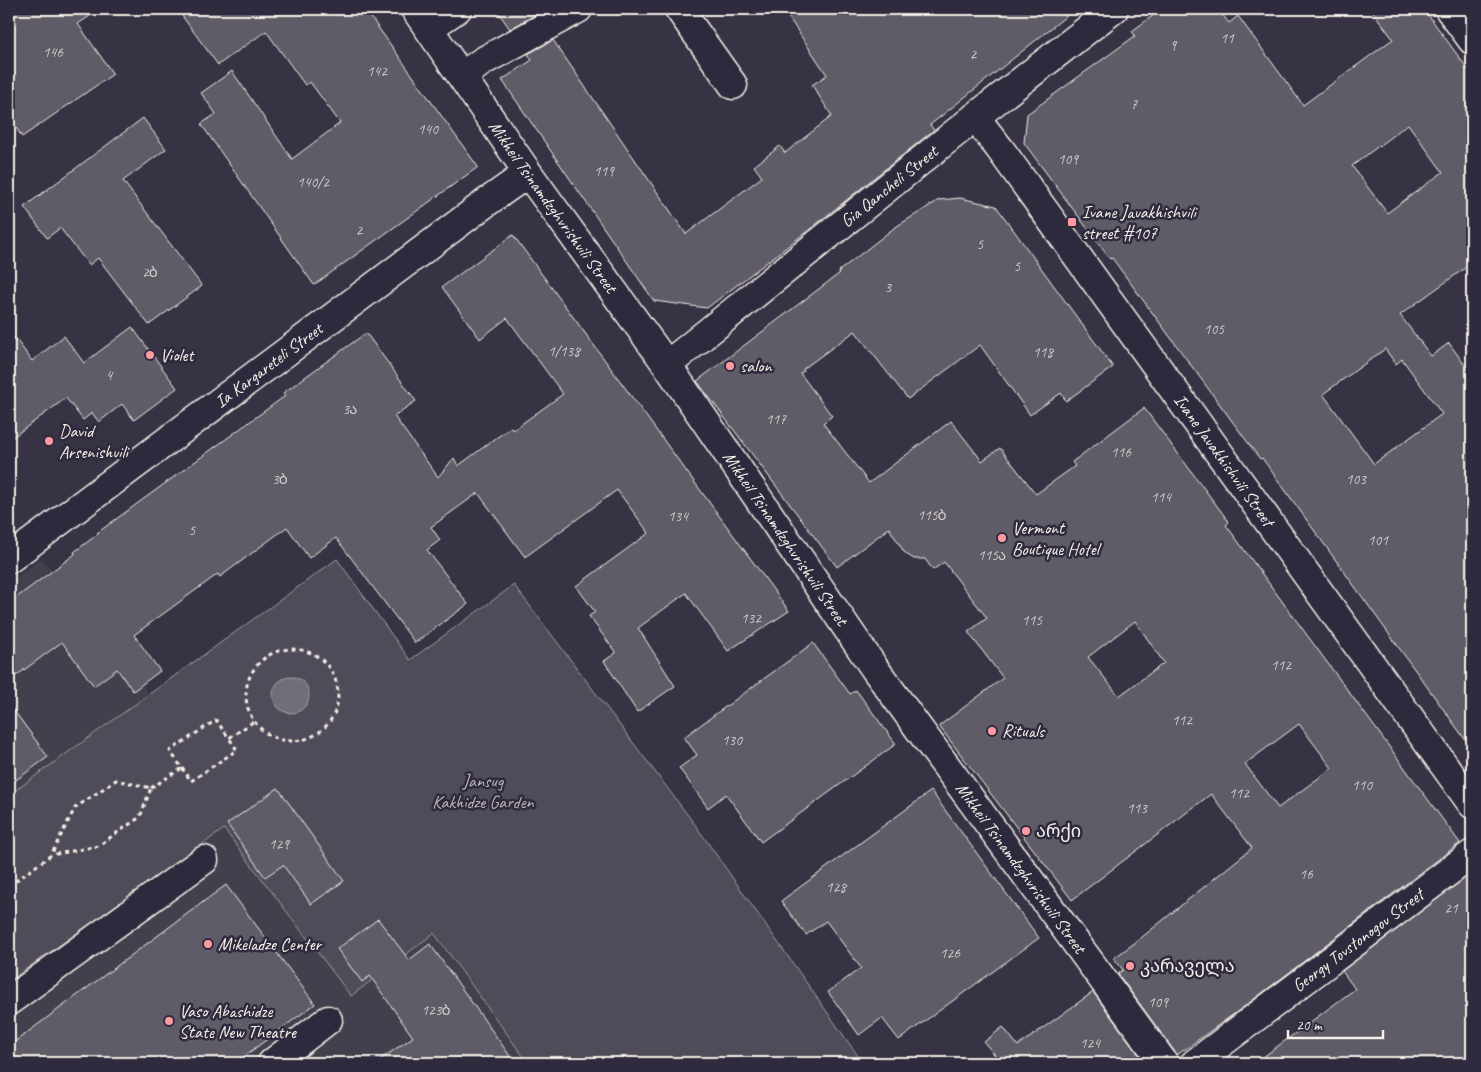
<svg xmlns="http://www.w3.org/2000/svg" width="1481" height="1072" viewBox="0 0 1481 1072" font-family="Caveat,'Noto Sans Georgian',sans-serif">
<rect width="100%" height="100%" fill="#373244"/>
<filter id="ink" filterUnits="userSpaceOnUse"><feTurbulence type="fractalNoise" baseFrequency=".02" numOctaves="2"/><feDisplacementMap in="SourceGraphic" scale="10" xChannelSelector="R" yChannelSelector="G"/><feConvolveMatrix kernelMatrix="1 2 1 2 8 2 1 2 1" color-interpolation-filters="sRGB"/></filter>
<g filter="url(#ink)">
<g fill="#433f4e">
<path d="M42 558 149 694 9 795V583Z"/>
<path d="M224 829 351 995 434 933 528 1063H9V981Z"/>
</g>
<path fill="#504b59" stroke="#a29ea0" d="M337 559 410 660 514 585 696 826 863 1063H528L434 933 351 996 224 829 9 981V795Z"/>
<circle fill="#726e77" stroke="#a6a2a4" cx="291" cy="695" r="18"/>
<g fill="#5f5c67" stroke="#f4f1e8" fill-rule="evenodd">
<path d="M9 9H100L78 24 113 74 22 137 9 117Z"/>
<path d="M177 9H365L478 167 314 285 201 124 216 114 201 93 232 71 292 159 340 123 310 82 305 85 266 31 218 65Z"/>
<path d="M496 9H531L535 15 510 29Z"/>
<path d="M783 9H1075L930 125 934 130 814 226 707 308 654 301 502 80 532 60 528 54 553 40 686 234 762 177 754 166 780 146 785 153 832 116 812 85 827 75Z"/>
<path d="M1162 9H1218L1229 23 1238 16 1303 105 1393 39 1371 9H1424L1472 75V263L1400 315 1431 356 1449 343 1472 375V749L1262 458 1260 459 1112 258 1110 259 1024 143 1027 114 1135 36 1132 31ZM1408 124 1443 172 1387 213 1352 166ZM1385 349 1396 364 1402 359 1442 414 1374 464 1323 394Z"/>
<path d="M143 118 166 149 123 181 202 286 149 325 98 258 89 265 60 228 47 238 24 207Z"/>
<path d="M960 198 996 206 1113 367 1066 401 1061 393 1030 415 980 345 908 399 855 331 803 369 804 371 800 373 832 416 823 423 869 483 951 421 982 461 1000 448 1036 494 1075 466 1072 462 1144 408 1229 522 1226 525 1460 843 1245 1006 1177 1055 1118 974 1123 970 1114 958 1136 942 1252 848 1211 794 1072 900 939 726 1003 678 968 632 987 618 944 562 933 570 925 559H914L909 556 904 552 889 528 837 567 697 381 840 273 839 271 894 228 939 200ZM1135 621 1164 663 1119 696 1088 657ZM1299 724 1332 768 1278 808 1245 764Z"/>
<path d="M513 235 789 611 728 651 686 593 638 628 675 686 637 712 604 661 616 653 589 616 595 612 576 586 649 533 617 490 525 557 478 493 431 527 440 540 427 550 468 604 415 643 336 538 309 558 287 527 220 577 218 574 134 635 160 671 133 691 117 669 94 686 62 642 9 681V603L75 554 74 552 98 534 97 533 285 396 283 393 366 333 416 401 394 416 438 477 454 458 458 466 511 427 513 430 563 394 507 318 480 339 442 287Z"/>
<path d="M132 327 177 388 134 420 122 404 99 422 92 413 83 420 66 398 9 440V330L32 361 64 336 84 363Z"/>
<path d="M813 643 850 694 856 690 896 744 761 842 726 794 708 808 679 768 697 755 684 737Z"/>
<path d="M9 704 48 757 9 785Z"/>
<path d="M278 788 344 881 311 904 283 865 265 877 227 824Z"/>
<path d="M931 791 1039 938 899 1040 882 1018 859 1035 828 992 861 968 826 921 806 935 781 901Z"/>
<path d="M1472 873V1063H1255L1355 989 1342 971Z"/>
<path d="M226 885 315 1004 235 1063H9V1046Z"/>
<path d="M378 919 409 960 430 944 515 1063H375L413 1037 370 976 362 982 337 949Z"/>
<path d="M1093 992 1145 1063H994L999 1060 984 1042 1003 1027 1018 1046Z"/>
</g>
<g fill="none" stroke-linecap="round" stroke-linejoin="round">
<defs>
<g id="minor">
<path id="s1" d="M415 9 528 173 667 365 875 669 1164 1063"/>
<path d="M679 9 733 85"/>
<path d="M1449 9 1472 40"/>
<path d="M429 28 457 9"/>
<path d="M462 76 483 61 578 9"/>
<path id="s2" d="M975 117 1000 149 1472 804"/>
<path id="s3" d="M667 365 975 117 1114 9"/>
<path id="s4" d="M9 559 487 202 528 173"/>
<path d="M9 1001 204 860"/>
<path d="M272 1063 328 1020"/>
<path id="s5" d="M1195 1063 1472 854"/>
</g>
</defs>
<use href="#minor" stroke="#f4f1e8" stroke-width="31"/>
<g stroke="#f4f1e8" stroke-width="3" stroke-dasharray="4 4" stroke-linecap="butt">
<circle cx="292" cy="695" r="46"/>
<path d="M182 768 191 781 237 750 229 738"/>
<path d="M151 788 182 768 170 751 216 720 229 738 253 722"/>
<path d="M9 886 51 855 75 808 116 780 151 788 140 817 98 846 51 855"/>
</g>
<use href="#minor" stroke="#2f2a3d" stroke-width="28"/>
</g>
</g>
<g fill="#ff9aa2" stroke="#2f2a3d" stroke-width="2">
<rect x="1067" y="217" width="10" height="10" rx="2.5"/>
<circle cx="150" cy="355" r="5"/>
<circle cx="730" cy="366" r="5"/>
<circle cx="49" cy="441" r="5"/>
<circle cx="1002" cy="538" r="5"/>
<circle cx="992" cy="731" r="5"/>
<circle cx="1026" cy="831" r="5"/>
<circle cx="208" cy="944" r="5"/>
<circle cx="1130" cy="966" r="5"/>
<circle cx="169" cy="1021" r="5"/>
</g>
<g text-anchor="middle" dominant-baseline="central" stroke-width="5" stroke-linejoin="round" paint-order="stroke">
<g font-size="15" fill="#cfccc8">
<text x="1227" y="38">11</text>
<text x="1173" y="45">9</text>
<text x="53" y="52">146</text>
<text x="973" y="54">2</text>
<text x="377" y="71">142</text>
<text x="1134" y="104">7</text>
<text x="428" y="129">140</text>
<text x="1068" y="159">109</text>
<text x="604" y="171">119</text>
<text x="313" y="182">140/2</text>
<text x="359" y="230">2</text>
<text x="980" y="244">5</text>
<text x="1017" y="266">5</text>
<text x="150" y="272">2ბ</text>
<text x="888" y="287">3</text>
<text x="1214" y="329">105</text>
<text x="564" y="351">1/138</text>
<text x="1043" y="352">118</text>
<text x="109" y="375">4</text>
<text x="350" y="409">3ა</text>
<text x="776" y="419">117</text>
<text x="1121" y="452">116</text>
<text x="280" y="479">3ბ</text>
<text x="1356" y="479">103</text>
<text x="1161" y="497">114</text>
<text x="932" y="515">115ბ</text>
<text x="678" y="516">134</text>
<text x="192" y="530">5</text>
<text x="1378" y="540">101</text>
<text x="992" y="555">115ა</text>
<text x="751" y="618">132</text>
<text x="1032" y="620">115</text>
<text x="1281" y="665">112</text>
<text x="1182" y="720">112</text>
<text x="732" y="740">130</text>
<text x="1362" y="785">110</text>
<text x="1239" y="793">112</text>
<text x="1137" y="808">113</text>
<text x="279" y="844">129</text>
<text x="1306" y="874">16</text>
<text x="836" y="887">128</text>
<text x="1451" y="908">21</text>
<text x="950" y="953">126</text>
<text x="1158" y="1002">109</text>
<text x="436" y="1010">123ბ</text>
<text x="1090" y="1043">124</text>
</g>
<g font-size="18" fill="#f4f1e8" stroke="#2f2a3d">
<text stroke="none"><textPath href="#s3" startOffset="285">Gia Qancheli Street</textPath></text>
<text stroke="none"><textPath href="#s1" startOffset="241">Mikheil Tsinamdzghvrishvili Street</textPath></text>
<text stroke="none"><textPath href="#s4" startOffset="324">Ia Kargareteli Street</textPath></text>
<text stroke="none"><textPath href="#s2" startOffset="424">Ivane Javakhishvili Street</textPath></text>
<text stroke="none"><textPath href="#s1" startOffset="646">Mikheil Tsinamdzghvrishvili Street</textPath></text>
<text stroke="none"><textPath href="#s1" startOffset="1051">Mikheil Tsinamdzghvrishvili Street</textPath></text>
<text stroke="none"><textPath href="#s5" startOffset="204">Georgy Tovstonogov Street</textPath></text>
</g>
<g font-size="18" fill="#f4f1e8" stroke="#2f2a3d" text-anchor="start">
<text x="1082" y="212">Ivane Javakhishvili<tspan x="1082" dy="21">street #107</tspan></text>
<text x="160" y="355">Violet</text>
<text x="740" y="366">salon</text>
<text x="59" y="431">David<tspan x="59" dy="21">Arsenishvili</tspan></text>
<text x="1012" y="528">Vermont<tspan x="1012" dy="21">Boutique Hotel</tspan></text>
<text x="1002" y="731">Rituals</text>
<text x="1036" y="831">არქი</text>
<text x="218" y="944">Mikeladze Center</text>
<text x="1140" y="966">კარაველა</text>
<text x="179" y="1011">Vaso Abashidze<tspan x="179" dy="21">State New Theatre</tspan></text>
</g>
<g font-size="18" fill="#bbb7b6" stroke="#2f2a3d">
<text x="483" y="781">Jansug<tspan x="483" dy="21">Kakhidze Garden</tspan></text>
</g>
</g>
<rect width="1481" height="1072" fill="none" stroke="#2f2a3d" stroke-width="30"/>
<rect x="15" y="15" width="1451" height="1042" fill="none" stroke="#f4f1e8" stroke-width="2" filter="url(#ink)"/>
<path d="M1288 1030v8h95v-8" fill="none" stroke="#f4f1e8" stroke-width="2.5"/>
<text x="1296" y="1030" font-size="15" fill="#f4f1e8" stroke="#2f2a3d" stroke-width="4" paint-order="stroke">20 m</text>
</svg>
